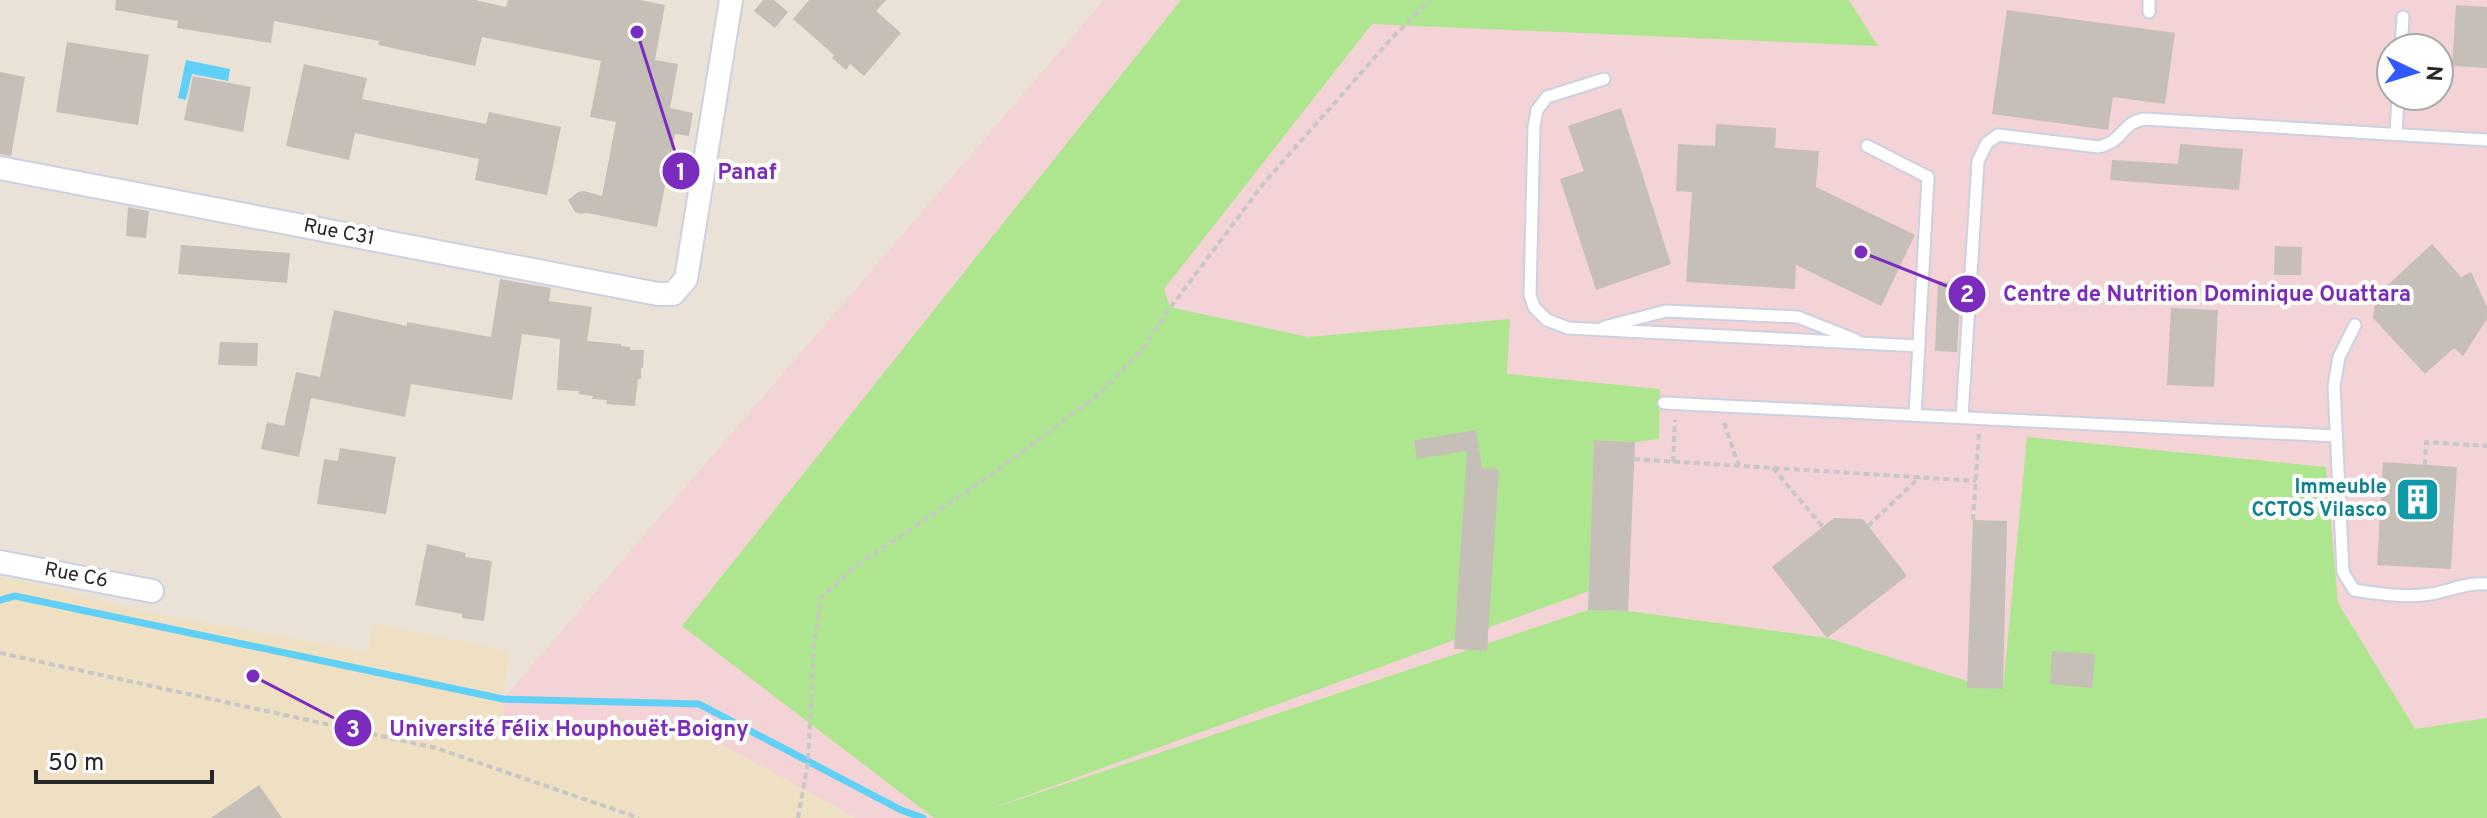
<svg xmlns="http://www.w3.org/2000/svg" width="2487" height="818" viewBox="0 0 2487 818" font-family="Overpass,sans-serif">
<rect width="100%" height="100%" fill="#ebe2d7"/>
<path fill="#efe0c4" d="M0 578 14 579 152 613 368 652 373 623 509 651 503 699 506 725 695 730 856 818H0Z"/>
<path fill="#f3d3d5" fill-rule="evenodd" d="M1104 0H2487V818H856L695 730 505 725 503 699ZM2391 48H2439V96H2391Z"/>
<path fill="#aee68f" d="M1181 0H1849L1878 46 1372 24 1164 289 1170 307 1308 337 1510 319 1507 374 1660 389 1659 439 1635 442 1594 440 1589 591 987 810 1588 610 1628 611 1827 638 1990 688 2003 689 2027 437 2326 467 2338 603 2415 729 2487 718V818H934L682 626Z"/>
<path fill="#61d0f6" d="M186 60 230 69 228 81 192 74 186 100 178 98Z"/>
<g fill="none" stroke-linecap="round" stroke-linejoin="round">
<path stroke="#61d0f6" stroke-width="7" d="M0 600 15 596 503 699 699 704 901 810 923 818"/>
</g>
<g fill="#c6bfb7">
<path d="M116 0H475L506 7 508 0H640L665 5 655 60 678 64 670 108 693 113 689 136 675 134 657 227 587 213 580 214 575 212 568 200 578 192 584 191 602 196 616 122 590 117 601 61 482 37 475 66 378 45 379 41 274 21 271 43 177 28 178 21 115 10Z"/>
<path d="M763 0H774L788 12 775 28 754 11Z"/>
<path d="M809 0H886L876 11 901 33 864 76 850 64 846 70 832 58 834 55 793 19Z"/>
<path d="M2456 5 2487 7V68L2452 66Z"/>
<path d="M2007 10 2175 33 2165 104 2113 97 2108 130 1992 114Z"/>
<path d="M67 42 149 55 138 125 56 112Z"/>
<path d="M304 64 367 78 362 99 486 124 489 112 561 127 547 195 475 180 479 159 355 133 349 160 286 146Z"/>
<path d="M0 72 25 77 11 156 0 154Z"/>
<path d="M193 76 251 87 243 132 184 120Z"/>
<path d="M1621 108 1671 264 1596 290 1560 179 1584 171 1568 126Z"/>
<path d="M1716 124 1776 128 1775 148 1819 151 1816 187 1915 235 1881 306 1796 265 1795 289 1686 282 1692 192 1676 191 1678 144 1715 146Z"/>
<path d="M2180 144 2243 149 2239 190 2110 180 2112 160 2178 164Z"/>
<path d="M128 207 149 211 146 238 126 236Z"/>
<path d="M2432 244 2461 277 2471 272 2487 307V319L2463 356 2454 348 2425 374 2373 318 2376 296Z"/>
<path d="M181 245 290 253 287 283 178 274Z"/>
<path d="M2275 246 2302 247 2301 275H2274Z"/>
<path d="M500 279 551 288 549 301 592 307 587 341 621 344V346L630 347V350H644L643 368H641V379H638L635 406 606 404 607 400 592 399 593 396 578 394 579 391 557 390 560 339 522 334 512 400 411 384 405 417 311 398 299 457 261 449 267 422 284 426 296 372 320 377 334 310 407 326V322L491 337Z"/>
<path d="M1938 281 1961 283 1957 352 1935 351Z"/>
<path d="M2171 308 2218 310 2214 387 2167 385Z"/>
<path d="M220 342 258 343 257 366 218 365Z"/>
<path d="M1476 430 1482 468 1499 469 1487 651 1454 649 1467 451 1417 459 1414 440Z"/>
<path d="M1594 440 1635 442 1628 611 1588 610Z"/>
<path d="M340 448 396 457 386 514 317 504 324 459 338 461Z"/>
<path d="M2383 462 2457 467 2451 569 2377 565Z"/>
<path d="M1834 518 1863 519 1907 576 1827 638 1772 567Z"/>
<path d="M1973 520 2007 521 2003 689 1967 688Z"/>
<path d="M427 544 466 553 465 557 492 561 484 621 462 618V614L415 605Z"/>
<path d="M2052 651 2095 654 2092 688 2050 684Z"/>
<path d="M259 785 282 818H211Z"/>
</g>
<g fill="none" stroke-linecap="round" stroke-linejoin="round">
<defs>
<g id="lane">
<path d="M2149 12V0"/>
<path d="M2401 48 2403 17"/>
<path d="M1604 79 1547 97 1537 110 1534 127 1530 295 1534 307 1547 320 1568 328 1919 346"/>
<path d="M2396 133 2398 96"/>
<path d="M1867 146 1928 177 1915 415"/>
<path d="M2355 325 2339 357 2334 386 2343 572 2354 590C2379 594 2405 598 2431 594 2449 591 2468 582 2487 584"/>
<path d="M1604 327 1666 311 1798 317 1856 340"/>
<path d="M1664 403 2336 436"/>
<path d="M1962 417 1978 161 1987 143 1998 135 2099 147C2124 141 2121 123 2144 119L2487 140"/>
</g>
<g id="street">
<path d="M0 168 658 294H673L686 279 731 0"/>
<path d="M0 562 152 591"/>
</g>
</defs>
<use href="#lane" stroke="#ccd1e2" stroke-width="15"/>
<use href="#street" stroke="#ccd1e2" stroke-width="26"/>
<g stroke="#c7c7c7" stroke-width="4" stroke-dasharray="6 4" stroke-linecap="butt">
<path d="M1724 423 1739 466"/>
<path d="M1634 459 1976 481"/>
<path d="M1673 462 1675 420"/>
<path d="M2425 465 2426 442 2487 446"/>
<path d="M1773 468 1823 527"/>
<path d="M1973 520 1979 433"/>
<path d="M1868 526 1920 477"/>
<path d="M0 653 436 748 639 818"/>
<path d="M798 818 808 762 814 644 821 598 853 568 994 473 1098 395 1143 349 1170 308 1263 184 1391 39 1430 0"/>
</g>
<use href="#lane" stroke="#fff" stroke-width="11"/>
<use href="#street" stroke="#fff" stroke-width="22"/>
</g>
<defs>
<symbol id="building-square" viewBox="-11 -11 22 22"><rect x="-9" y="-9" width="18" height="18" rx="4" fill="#0f9aa8" stroke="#fff"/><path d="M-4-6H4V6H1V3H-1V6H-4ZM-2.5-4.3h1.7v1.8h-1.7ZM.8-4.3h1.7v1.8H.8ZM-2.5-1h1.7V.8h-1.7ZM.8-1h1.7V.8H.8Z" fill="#fff"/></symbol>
</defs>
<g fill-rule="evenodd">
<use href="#building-square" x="2392" y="474" width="51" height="51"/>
</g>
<g text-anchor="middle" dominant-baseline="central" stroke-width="8" stroke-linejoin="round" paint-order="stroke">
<g font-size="20" fill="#272727" stroke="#fff">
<text transform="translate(339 233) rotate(11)">Rue C31</text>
<text transform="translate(76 576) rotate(11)">Rue C6</text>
</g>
<g font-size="20" font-weight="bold" fill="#0d838f" stroke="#fff" text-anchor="end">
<text x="2387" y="488">Immeuble<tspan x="2387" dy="23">CCTOS Vilasco</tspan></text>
</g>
</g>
<path fill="none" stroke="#7b2cbf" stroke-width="3" d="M637 32L681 171M1861 252L1967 294M253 676L353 728"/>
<g fill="#7b2cbf" stroke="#fff" stroke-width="3">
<circle cx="637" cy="32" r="8"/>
<circle cx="1861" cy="252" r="8"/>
<circle cx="253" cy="676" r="8"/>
<circle cx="681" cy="171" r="20"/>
<circle cx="1967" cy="294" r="20"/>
<circle cx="353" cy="728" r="20"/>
</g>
<g font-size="24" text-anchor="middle" font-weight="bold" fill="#fff">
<text x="681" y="180">1</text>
<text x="1967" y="302">2</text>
<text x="353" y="737">3</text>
</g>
<g font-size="22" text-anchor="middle" font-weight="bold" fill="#7b2cbf" stroke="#fff" stroke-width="8" stroke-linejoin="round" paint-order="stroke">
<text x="747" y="179">Panaf</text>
<text x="2207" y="301">Centre de Nutrition Dominique Ouattara</text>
<text x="569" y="736">Université Félix Houphouët-Boigny</text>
</g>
<g transform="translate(2415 72) rotate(94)"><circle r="38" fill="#ffffff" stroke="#a9a9a9" stroke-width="2"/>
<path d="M0-6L14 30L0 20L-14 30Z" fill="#3059ff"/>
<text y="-12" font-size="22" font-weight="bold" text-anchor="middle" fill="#272727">N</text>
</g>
<path d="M36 770v12h176v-12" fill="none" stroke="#272727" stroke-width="4"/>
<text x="48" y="770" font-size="24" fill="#272727" stroke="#ffffff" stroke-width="6" paint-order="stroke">50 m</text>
</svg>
